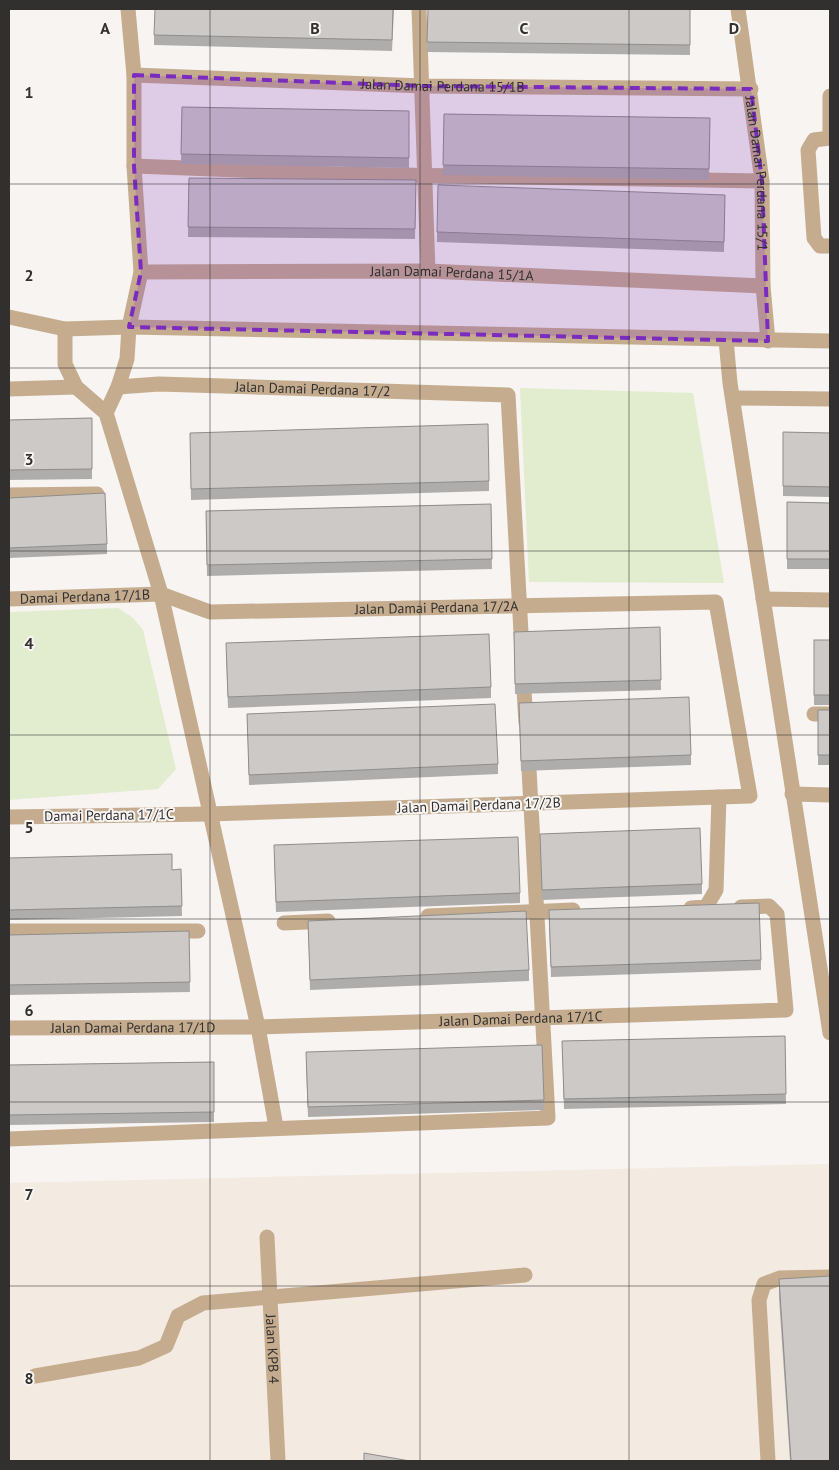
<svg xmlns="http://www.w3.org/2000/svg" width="839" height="1470" viewBox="0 0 839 1470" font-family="'PT Sans',sans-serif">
<rect width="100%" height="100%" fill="#f7f4f2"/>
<path fill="#f3eae1" d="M830 1164V1461H9V1183Z"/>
<g fill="#e2ecce">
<path d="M520 388 693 393 724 583 529 582Z"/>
<path d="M118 608 133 618 143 630 176 769 158 789 9 800V612Z"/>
</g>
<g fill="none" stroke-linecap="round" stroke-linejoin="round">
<g stroke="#c5ac8f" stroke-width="15">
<path d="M419 9 428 271"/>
<path id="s1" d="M738 9 762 181 763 286 768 341"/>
<path id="s2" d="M134 75 423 86 751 89"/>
<path d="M830 138 814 140 808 150 814 238 820 246H830"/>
<path d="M830 138V96"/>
<path d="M134 166 336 174 762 181"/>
<path id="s3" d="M141 272 428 271 763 286"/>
<path d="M9 317 65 329 129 327 830 341"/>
<path d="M65 329V364L76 387 106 413 161 594 258 1027 276 1127"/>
<path d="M726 340 730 383 830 1033"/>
<path id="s4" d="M118 387 159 384 508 395 522 651"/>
<path d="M9 389 76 387"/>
<path d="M733 398 830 399"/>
<path d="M106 413 118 387 127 359 129 327 141 272 134 166V75L128 9"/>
<path d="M9 495 97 494"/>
<path id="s5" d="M9 599 161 594 210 612 716 602 750 796 209 814 9 817"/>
<path d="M763 599 830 600"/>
<path d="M523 674 526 723"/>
<path d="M814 714H830"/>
<path d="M792 794 830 795"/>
<path d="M691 908 706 907 716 890 719 797"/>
<path d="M428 916 573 910"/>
<path d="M284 923 328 921"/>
<path d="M9 931H198"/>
<path id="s6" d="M9 1028 258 1027 786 1010 777 914 769 906 741 907"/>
<path d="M9 1139 548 1118 528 751"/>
<path id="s7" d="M267 1237 278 1461"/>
<path d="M35 1376 139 1358 166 1346 178 1316 203 1303 525 1275"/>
<path d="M768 1461 759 1300 764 1284 780 1278 830 1277"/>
</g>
</g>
<g fill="#afadab">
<path d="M394 9 392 51 154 45V35Z"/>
<path d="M428 9H690V55L427 52Z"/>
<path d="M182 107 409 111V168L181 164Z"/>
<path d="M444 114 710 118 709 180 443 175Z"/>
<path d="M189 178 416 180 415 239 188 237Z"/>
<path d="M725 195 724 252 437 242V232Z"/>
<path d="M92 418V479L9 480V420Z"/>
<path d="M783 432 830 433V497L783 496Z"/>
<path d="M190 433 489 481V491L191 500Z"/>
<path d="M9 498 107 544V554L9 558Z"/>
<path d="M787 502 830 503V569H787Z"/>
<path d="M491 504 492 569 207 576 206 511Z"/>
<path d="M660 627 661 690 515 694 514 632Z"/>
<rect x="814" y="640" width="16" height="65"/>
<path d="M226 653 491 687V698L228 708Z"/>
<rect x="818" y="710" width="12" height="55"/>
<path d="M519 713 691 755V765L521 771Z"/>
<path d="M247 714 498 764V774L249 785Z"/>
<path d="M540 844 702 884V894L542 900Z"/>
<path d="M274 855 520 893V903L276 912Z"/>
<path d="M9 858 172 870 181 869 182 916 9 920Z"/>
<path d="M549 920 761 960V970L551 977Z"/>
<path d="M308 921 529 970V981L310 990Z"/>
<path d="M189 931 190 992 9 995V935Z"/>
<path d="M785 1036 786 1104 564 1109 562 1041Z"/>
<path d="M214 1062V1122L9 1125V1065Z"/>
<path d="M306 1063 544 1100V1110L308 1117Z"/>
<path d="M779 1279 830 1461H790L779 1298Z"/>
</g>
<g fill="#ccc9c7" stroke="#8f8d8b">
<path d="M155 9H393L392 40 154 35Z"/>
<path d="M428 9H690V45L427 42Z"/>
<path d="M182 107 409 111V158L181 154Z"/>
<path d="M444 114 710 118 709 169 443 165Z"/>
<path d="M189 178 416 180 415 229 188 227Z"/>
<path d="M438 185 725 195 724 242 437 232Z"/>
<path d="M92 418V469L9 470V420Z"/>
<path d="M488 424 489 481 191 489 190 433Z"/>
<path d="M783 432 830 433V487L783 486Z"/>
<path d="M105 493 107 544 9 548V498Z"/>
<path d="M787 502 830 503V559H787Z"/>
<path d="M491 504 492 559 207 565 206 511Z"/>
<path d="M660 627 661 680 515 684 514 632Z"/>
<path d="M489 634 491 687 228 697 226 643Z"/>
<rect x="814" y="640" width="16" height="55"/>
<path d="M689 697 691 755 521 761 519 703Z"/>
<path d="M495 704 498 764 249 775 247 714Z"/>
<rect x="818" y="710" width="12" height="45"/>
<path d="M700 828 702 884 542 890 540 834Z"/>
<path d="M518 837 520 893 276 902 274 845Z"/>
<path d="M172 854V870L181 869 182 906 9 910V858Z"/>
<path d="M759 903 761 960 551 967 549 910Z"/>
<path d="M526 911 529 970 310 980 308 921Z"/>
<path d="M189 931 190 982 9 985V935Z"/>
<path d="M785 1036 786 1094 564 1099 562 1041Z"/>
<path d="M542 1045 544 1100 308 1107 306 1052Z"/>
<path d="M214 1062V1112L9 1115V1065Z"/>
<path d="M830 1276V1461H791L779 1279Z"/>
<path d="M364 1453 410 1461H364Z"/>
</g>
<path fill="#7b2cbf" fill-opacity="0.2" stroke="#7b2cbf" stroke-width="4" stroke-dasharray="10 6" stroke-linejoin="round" d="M134 75 423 86 751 89 762 181 768 341 129 327 141 272 134 166Z"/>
<path fill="none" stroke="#31302f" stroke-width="1" stroke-opacity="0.55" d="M210 9V1461M420 9V1461M629 9V1461M9 184H830M9 368H830M9 551H830M9 735H830M9 919H830M9 1102H830M9 1286H830"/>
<g text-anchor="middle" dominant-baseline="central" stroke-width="4" stroke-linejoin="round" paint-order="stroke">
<g font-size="14" fill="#31302f" stroke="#f7f4f2">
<text stroke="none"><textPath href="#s2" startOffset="309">Jalan Damai Perdana 15/1B</textPath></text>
<text stroke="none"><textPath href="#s1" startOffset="166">Jalan Damai Perdana 15/1</textPath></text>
<text stroke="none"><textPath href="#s3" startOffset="311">Jalan Damai Perdana 15/1A</textPath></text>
<text stroke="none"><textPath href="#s4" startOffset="195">Jalan Damai Perdana 17/2</textPath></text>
<text stroke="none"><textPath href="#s5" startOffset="76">Damai Perdana 17/1B</textPath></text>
<text stroke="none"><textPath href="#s5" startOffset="431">Jalan Damai Perdana 17/2A</textPath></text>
<text transform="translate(479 805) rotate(-2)">Jalan Damai Perdana 17/2B</text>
<text transform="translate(109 815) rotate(-1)">Damai Perdana 17/1C</text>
<text stroke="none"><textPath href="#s6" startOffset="512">Jalan Damai Perdana 17/1C</textPath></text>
<text stroke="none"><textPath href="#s6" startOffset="124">Jalan Damai Perdana 17/1D</textPath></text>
<text stroke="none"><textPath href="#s7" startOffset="112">Jalan KPB 4</textPath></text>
</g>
</g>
<g font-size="16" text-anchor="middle" font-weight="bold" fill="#31302f" stroke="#f7f4f2" stroke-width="4" stroke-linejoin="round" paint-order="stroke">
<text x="105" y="34">A</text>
<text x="315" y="34">B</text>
<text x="524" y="34">C</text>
<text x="734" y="34">D</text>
<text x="29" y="98">1</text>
<text x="29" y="281">2</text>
<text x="29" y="465">3</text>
<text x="29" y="649">4</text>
<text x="29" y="833">5</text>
<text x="29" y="1016">6</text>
<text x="29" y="1200">7</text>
<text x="29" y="1384">8</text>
</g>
<rect width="839" height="1470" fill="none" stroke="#31302f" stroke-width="20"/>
</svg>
